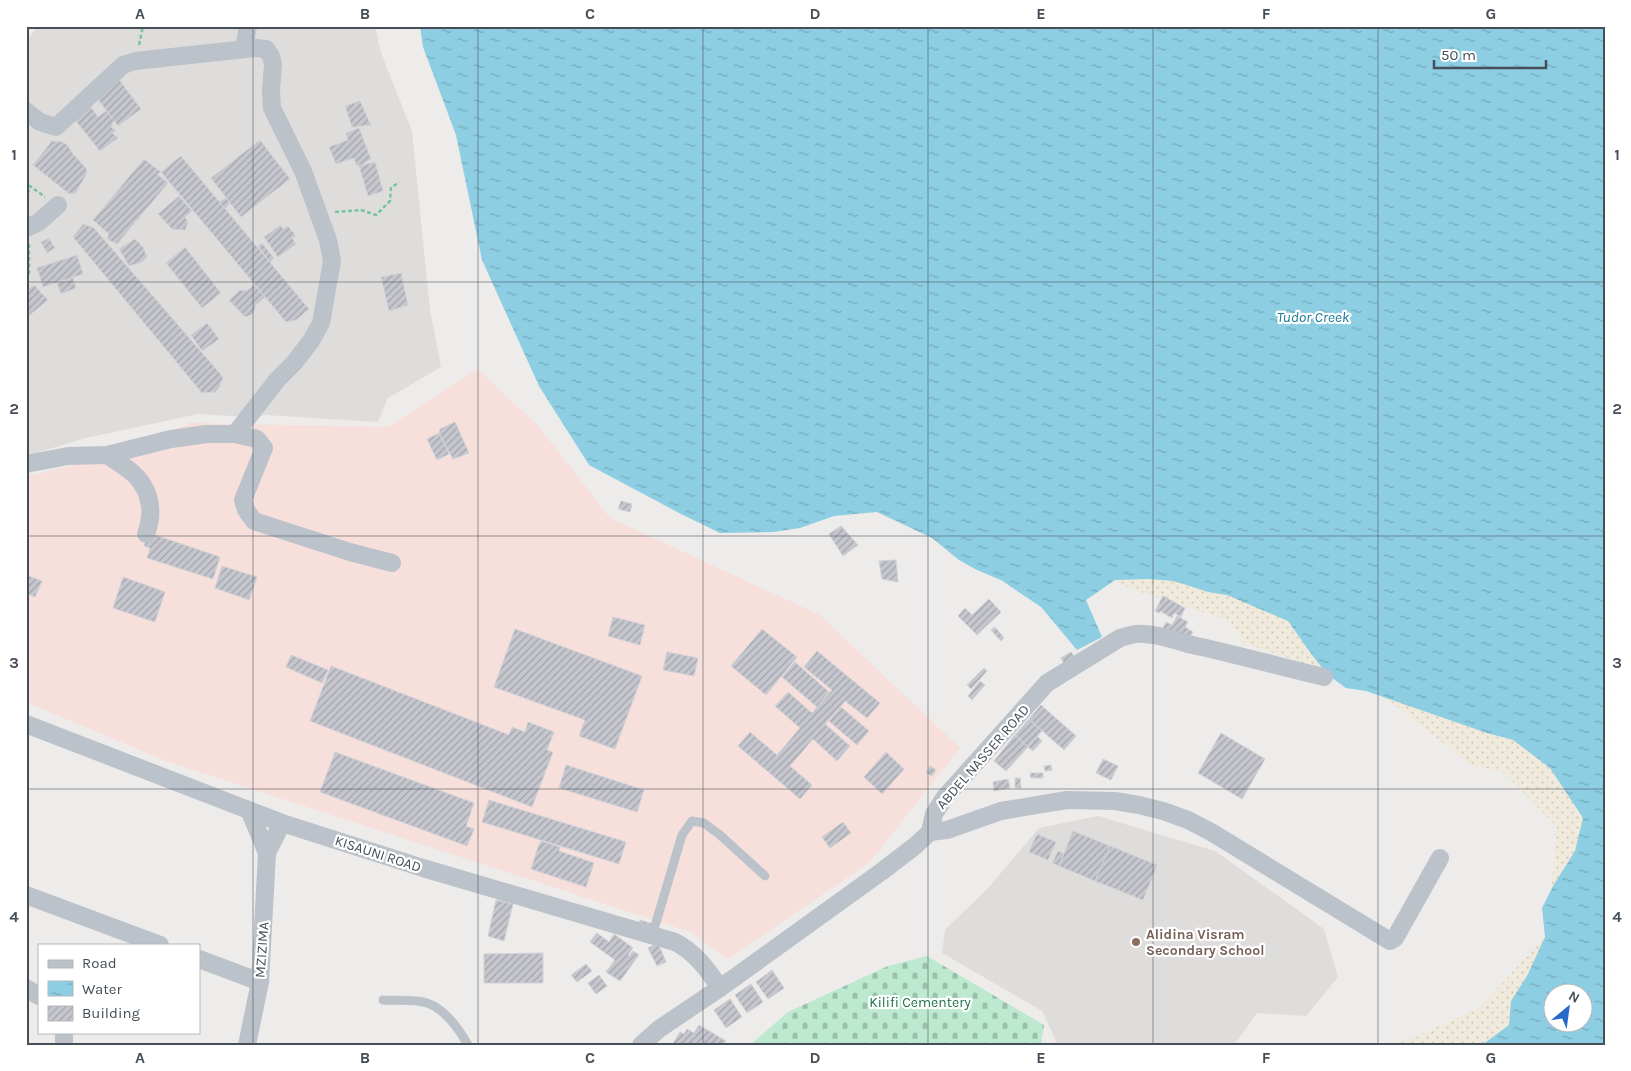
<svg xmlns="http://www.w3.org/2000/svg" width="1631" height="1071" viewBox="0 0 1631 1071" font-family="Karla,sans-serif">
<defs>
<pattern id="sand-dots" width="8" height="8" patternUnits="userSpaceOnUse" patternTransform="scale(1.25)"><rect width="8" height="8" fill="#efeadc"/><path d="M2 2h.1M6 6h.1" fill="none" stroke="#cecabf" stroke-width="1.8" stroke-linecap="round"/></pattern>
<pattern id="cemetery-stones" width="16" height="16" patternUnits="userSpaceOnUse" patternTransform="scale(1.25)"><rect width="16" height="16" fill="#bce9cf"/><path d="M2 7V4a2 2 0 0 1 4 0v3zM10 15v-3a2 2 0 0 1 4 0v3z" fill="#9bbfab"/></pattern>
<pattern id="water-ripples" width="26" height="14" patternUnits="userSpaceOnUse" patternTransform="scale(1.25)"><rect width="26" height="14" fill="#8dcee3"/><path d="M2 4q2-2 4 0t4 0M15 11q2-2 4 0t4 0" fill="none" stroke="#75a9bb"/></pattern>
<pattern id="building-hatch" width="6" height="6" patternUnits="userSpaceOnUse" patternTransform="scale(1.25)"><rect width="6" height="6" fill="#c6c7ce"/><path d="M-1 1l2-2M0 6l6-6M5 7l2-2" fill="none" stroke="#a3a4aa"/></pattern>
</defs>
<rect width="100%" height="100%" fill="#eeebeb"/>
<g fill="#dfdddc">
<path d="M38 26H375L381 53 412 131 430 310 441 367 388 398 378 422 265 415 249 417 198 414 86 438 26 456V41Z"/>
<path d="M1098 816 1215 851 1324 929 1338 977 1306 1016 1257 1013 1234 1045H1053L1056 1041 1042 1011 942 953 945 930 989 887 1039 828Z"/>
</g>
<path fill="#f7dfdc" d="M478 369 540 428 610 518 820 615 960 748 869 863 727 959 691 932 166 761 26 702V477L89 461 192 423 388 427Z"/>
<path fill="url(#sand-dots)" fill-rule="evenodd" d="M1068 533 1605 681V1045H1395L1478 1009 1547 935 1557 827 1503 772 1471 765 1373 688 1242 642 1230 621 1123 586ZM1554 994H1584V1024H1554Z"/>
<path fill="url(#cemetery-stones)" d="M927 956 1044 1025 1041 1045H750L788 1012 888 966Z"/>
<path fill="url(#water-ripples)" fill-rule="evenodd" d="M420 26H1605V1045H1482L1509 1025 1511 1001 1527 976 1545 937 1542 908 1553 886 1575 851 1583 818 1550 768 1513 740 1487 733 1366 691 1346 688 1328 675 1312 655 1288 621 1227 595 1208 592 1174 581 1148 579 1115 580 1086 600 1102 637 1077 650 1041 607 1001 580 977 570 959 560 932 538 877 512 834 516 800 528 773 532 720 533 681 514 589 465 539 386 482 260 456 135 423 47ZM1554 994H1584V1024H1554Z"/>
<g fill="url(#building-hatch)" stroke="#d0d2d7">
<path d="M117 77 141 109 118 126 94 94Z"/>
<path d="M360 101 371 125 352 127 345 106Z"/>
<path d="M87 102 98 117 106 111 114 120 111 127 116 131 112 133 118 138 100 151 71 115Z"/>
<path d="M359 128 371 159 359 166 356 164 354 158 336 164 329 147 348 140 346 133Z"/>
<path d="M260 140 290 179 241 217 211 178Z"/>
<path d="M52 141 63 142 68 146 73 154 86 168 87 173 75 194 68 193 33 165Z"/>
<path d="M181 156 309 309 296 320 286 322 161 172Z"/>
<path d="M144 159 161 172 157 174 168 183 117 244 107 239 109 234 93 220Z"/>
<path d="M375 162 383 191 368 196 359 166Z"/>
<path d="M179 196 192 211 185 217 188 223 185 230 172 229 158 214Z"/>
<path d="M226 198 230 203 225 209 219 202Z"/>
<path d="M83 224 94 228 223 377 219 388 215 392 202 393 73 237Z"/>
<path d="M281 225 283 229 288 226 296 236 292 238 296 244 278 257 264 237Z"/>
<path d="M49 238 55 248 47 253 41 242Z"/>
<path d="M135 239 143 247 147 257 142 262 129 266 119 249Z"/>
<path d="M262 243 274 258 270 262 258 246Z"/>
<path d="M185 247 221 293 202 308 166 263Z"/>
<path d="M77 255 83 274 43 287 37 268Z"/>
<path d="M401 273 408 305 389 311 381 277Z"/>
<path d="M73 278 76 288 61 294 57 283Z"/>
<path d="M34 285 48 300 26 318V291Z"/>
<path d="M254 285 265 297 256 305 253 314 245 317 229 300 240 290 247 291Z"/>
<path d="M207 323 219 339 202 351 191 335Z"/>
<path d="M455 422 469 453 453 459 439 433 440 429Z"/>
<path d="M439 433 449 454 437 460 427 439Z"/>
<path d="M621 501 632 504 630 512 618 509Z"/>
<path d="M841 526 858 545 843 556 829 534Z"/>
<path d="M149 533 220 557 213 579 147 558 150 548 144 546Z"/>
<path d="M896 560 898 582 882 579 879 561Z"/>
<path d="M222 566 257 577 249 600 215 588Z"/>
<path d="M26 575 42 581 35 597 26 593Z"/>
<path d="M123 577 165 592 155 622 113 608Z"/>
<path d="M1163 596 1185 608 1181 617 1174 613 1172 618 1160 611 1159 613 1155 611Z"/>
<path d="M989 599 1001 612 977 635 958 616 965 608 972 615Z"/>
<path d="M1177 616 1188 622 1185 627 1193 632 1189 639 1162 629 1166 622 1172 625Z"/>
<path d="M613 617 645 625 640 645 608 636Z"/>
<path d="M995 627 1004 638 1001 641 991 630Z"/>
<path d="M515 629 642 676 615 749 579 736 585 720 494 687Z"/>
<path d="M762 629 797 657 766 695 731 666Z"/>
<path d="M817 651 880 703 867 718 845 701 825 724 850 746 837 761 813 739 790 766 812 785 800 799 738 746 750 732 777 755 800 728 775 706 788 692 812 713 832 690 804 667Z"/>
<path d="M667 652 698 658 694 676 663 670Z"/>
<path d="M1071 652 1076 658 1065 665 1061 658Z"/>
<path d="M291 655 328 670 322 683 286 667Z"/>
<path d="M795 662 829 692 817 707 782 677Z"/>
<path d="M331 666 509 735 512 727 525 732 528 722 554 732 547 750 553 752 532 807 310 721Z"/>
<path d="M984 668 987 671 971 689 967 685Z"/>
<path d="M980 681 985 685 972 700 968 696Z"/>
<path d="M1041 705 1076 736 1064 750 1029 719Z"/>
<path d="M841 707 869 731 857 745 829 721Z"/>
<path d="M1029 719 1042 731 1028 747 1015 735Z"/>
<path d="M1221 733 1265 759 1242 799 1198 773Z"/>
<path d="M1015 735 1028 747 1006 771 994 761Z"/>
<path d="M1037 736 1042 741 1033 751 1028 747Z"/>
<path d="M335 752 474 803 466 826 474 829 467 846 320 792Z"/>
<path d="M886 752 904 769 882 794 864 777Z"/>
<path d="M1103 759 1118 766 1111 780 1096 773Z"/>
<path d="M566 765 644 790 637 812 559 788Z"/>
<path d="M1051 765 1052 770 1045 771 1044 766Z"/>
<path d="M930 766 936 770 932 776 926 773Z"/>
<path d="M1030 773H1043V778H1031Z"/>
<path d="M1015 778H1020L1021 788H1015Z"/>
<path d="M1008 779 1010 788 994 791 993 782Z"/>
<path d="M489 800 626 842 619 864 482 822Z"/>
<path d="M843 822 851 833 830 848 822 837Z"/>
<path d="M1073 831 1110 846 1095 881 1059 866Z"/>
<path d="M1037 834 1056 842 1048 860 1029 852Z"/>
<path d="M541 841 560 847 559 851 594 863 586 887 531 869 539 844H540Z"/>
<path d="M1110 846 1157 865 1143 900 1095 881Z"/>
<path d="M1058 851 1064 854 1059 866 1052 863Z"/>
<path d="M496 900 513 904 504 941 488 936Z"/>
<path d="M640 920 653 924 652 930 639 927Z"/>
<path d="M597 933 609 942 614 934 633 948 628 955 629 956 633 951 639 955 620 981 606 972 615 960 590 942Z"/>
<path d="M658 943 666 962 657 966 648 948Z"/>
<path d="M543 953V983H484V954Z"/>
<path d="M586 964 592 971 577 982 571 975Z"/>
<path d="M772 970 784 988 768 999 756 982Z"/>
<path d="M599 975 607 986 596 994 588 983Z"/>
<path d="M751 984 763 1002 747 1013 735 995Z"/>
<path d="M730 999 742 1017 726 1028 714 1010Z"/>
<path d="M699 1025 726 1041 723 1045H672L680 1032 684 1034 687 1029 694 1033Z"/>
</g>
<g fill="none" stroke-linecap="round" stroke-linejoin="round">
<g stroke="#78c4a1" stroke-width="2.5" stroke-dasharray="4 2.5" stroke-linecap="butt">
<path d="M139 45 143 26"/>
<path d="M26 200 30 186 45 197"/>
<path d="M335 212 361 210 376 215 390 201 391 188 399 182"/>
<path d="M29 274V243"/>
</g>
<g stroke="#bbc2ca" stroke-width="9">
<path d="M652 936 682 835 692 821 704 823 720 835 765 876"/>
<path d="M383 1000C397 1001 414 999 427 1003 445 1009 459 1029 468 1045"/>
</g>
<g stroke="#bbc2ca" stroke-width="18">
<path d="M244 49 248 26"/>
<path d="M26 111 40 122 56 127 123 65 135 61 256 48 266 49 271 56 273 64 271 90 272 108 303 171 328 240 332 261 321 323 311 341 294 363 277 380 235 434"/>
<path d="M26 228 39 222 58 205"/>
<path d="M107 455C116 461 128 468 136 476 151 492 154 514 146 534"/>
<path d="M26 464 68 456 107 455 171 439 207 434H235L257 439 264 448 243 500 246 510 254 521 350 552 392 563"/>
<path d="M26 724 282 823 423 868 675 942C695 952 708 970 720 988"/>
<path d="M250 812 267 853"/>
<path d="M930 832 947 830 1001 811 1067 800 1115 801 1139 805 1163 811 1188 820 1211 832 1390 941 1395 938 1440 858"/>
<path d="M26 895 160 945"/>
<path d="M199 959 260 982"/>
<path d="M26 988 39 996"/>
<path d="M64 1032V1045"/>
<path d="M247 1045 260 982 267 853 282 823"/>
<path d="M641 1045 659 1029 720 988 881 872 915 846 930 832 934 814 945 797 1047 683 1120 638C1128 636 1134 633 1143 634 1158 634 1173 640 1188 644 1234 654 1278 666 1324 677"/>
</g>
</g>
<path fill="none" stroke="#464e57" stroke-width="1" stroke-opacity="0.55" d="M253 26V1045M478 26V1045M703 26V1045M928 26V1045M1153 26V1045M1378 26V1045M26 282H1605M26 536H1605M26 789H1605"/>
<circle fill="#8d6e63" stroke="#fff" stroke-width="2" cx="1136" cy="942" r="5"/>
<g text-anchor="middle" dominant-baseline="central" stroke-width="4.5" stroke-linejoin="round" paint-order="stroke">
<g font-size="14" fill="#464e57" stroke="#fff">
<text transform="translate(983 757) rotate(-49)">ABDEL NASSER ROAD</text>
<text transform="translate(378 854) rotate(18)">KISAUNI ROAD</text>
<text transform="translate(262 950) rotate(-86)">MZIZIMA</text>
</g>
<g font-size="14" font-weight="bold" fill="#785e54" stroke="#fff" text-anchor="start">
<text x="1146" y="934">Alidina Visram<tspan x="1146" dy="16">Secondary School</tspan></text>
</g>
<g font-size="14" fill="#1e714a" stroke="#fff">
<text x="920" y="1002">Kilifi Cementery</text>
</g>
<g font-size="15" font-style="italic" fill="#187997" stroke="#fff">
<text x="1313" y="317">Tudor Creek</text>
</g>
</g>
<rect width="1631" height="1071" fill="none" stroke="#ffffff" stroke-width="55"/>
<rect x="38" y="944" width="162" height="90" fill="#ffffff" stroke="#b5b8bc"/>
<rect x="48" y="960" width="25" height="8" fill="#bbc2ca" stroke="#b5b8bc"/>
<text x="82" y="968" font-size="15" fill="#464e57">Road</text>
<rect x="48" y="981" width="25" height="15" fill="url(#water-ripples)" stroke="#b5b8bc"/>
<text x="82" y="994" font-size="15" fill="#464e57">Water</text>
<rect x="48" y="1006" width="25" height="15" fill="url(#building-hatch)" stroke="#b5b8bc"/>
<text x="82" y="1018" font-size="15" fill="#464e57">Building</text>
<g transform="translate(1568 1008) rotate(29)"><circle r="24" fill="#ffffff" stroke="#b5b8bc"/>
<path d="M0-4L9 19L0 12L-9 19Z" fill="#286acb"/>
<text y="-8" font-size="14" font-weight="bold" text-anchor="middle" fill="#464e57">N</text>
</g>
<path d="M1434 60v8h112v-8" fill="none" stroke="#464e57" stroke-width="2.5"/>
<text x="1441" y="60" font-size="15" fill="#464e57" stroke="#ffffff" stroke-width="4" paint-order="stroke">50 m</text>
<rect x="28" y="28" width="1576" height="1016" fill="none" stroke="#464e57" stroke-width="2"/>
<g font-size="16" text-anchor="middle" font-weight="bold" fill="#464e57">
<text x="140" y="19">A</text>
<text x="365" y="19">B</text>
<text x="590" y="19">C</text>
<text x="815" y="19">D</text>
<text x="1041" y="19">E</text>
<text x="1266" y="19">F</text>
<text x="1491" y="19">G</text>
<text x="14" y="160">1</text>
<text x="1617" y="160">1</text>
<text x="14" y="414">2</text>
<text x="1617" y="414">2</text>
<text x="14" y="668">3</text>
<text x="1617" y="668">3</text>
<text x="14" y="922">4</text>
<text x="1617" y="922">4</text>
<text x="140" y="1063">A</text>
<text x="365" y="1063">B</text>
<text x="590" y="1063">C</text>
<text x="815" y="1063">D</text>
<text x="1041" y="1063">E</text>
<text x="1266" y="1063">F</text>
<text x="1491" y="1063">G</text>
</g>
</svg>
